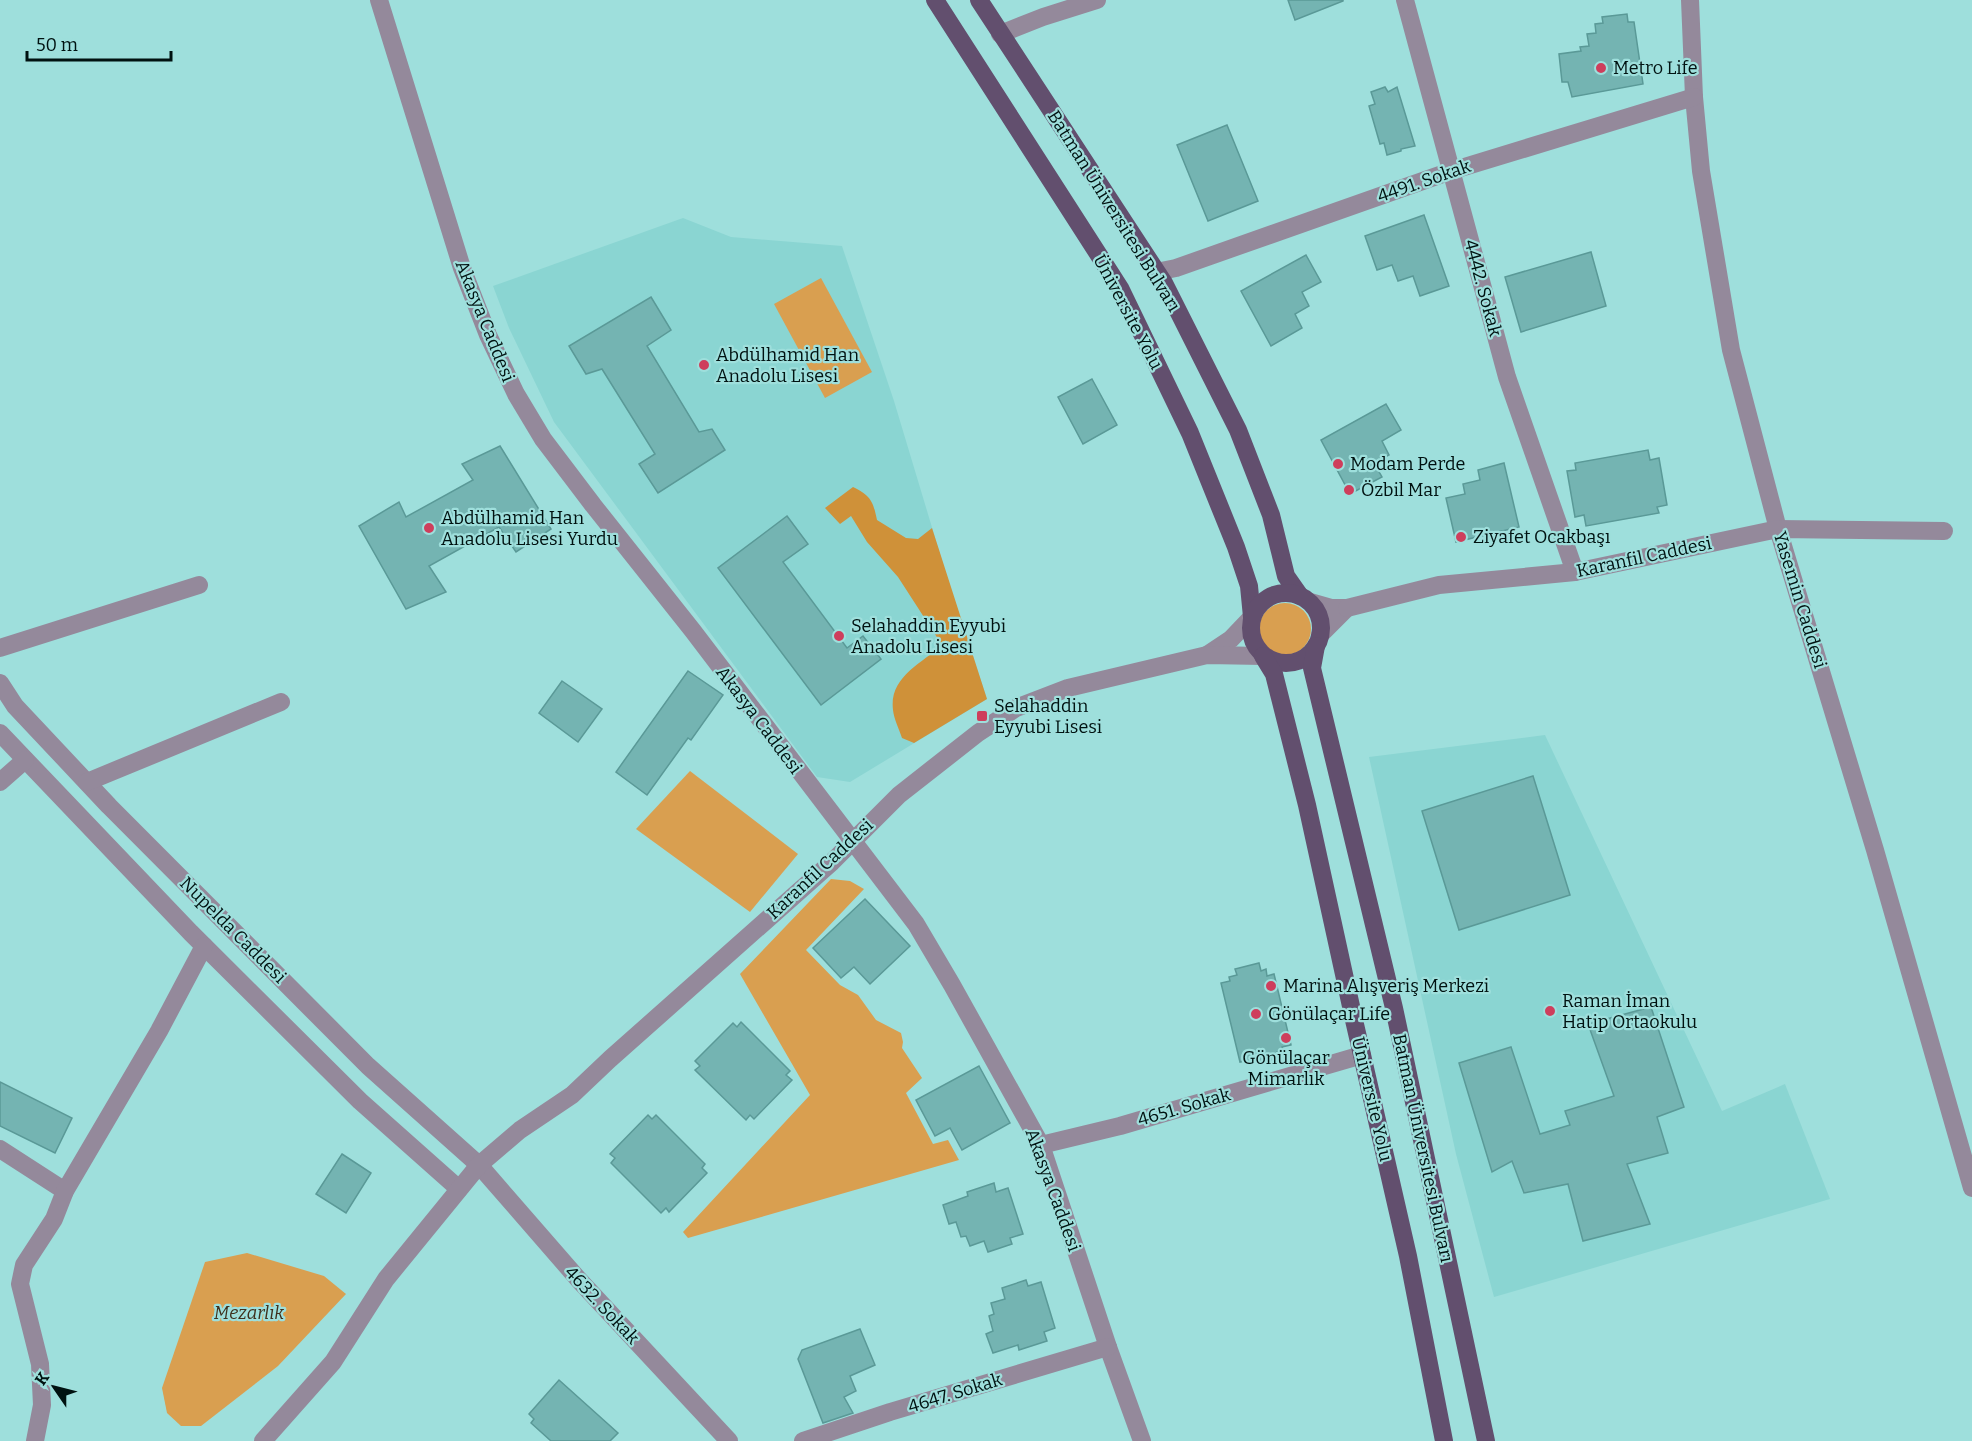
<svg xmlns="http://www.w3.org/2000/svg" width="1972" height="1441" viewBox="0 0 1972 1441" font-family="Bitter,serif">
<rect width="100%" height="100%" fill="#9edfdc"/>
<g fill="#8ad5d2">
<path d="M683 218 731 237 842 246 894 401 946 574 987 699 850 782 817 777 554 422 509 328 493 286Z"/>
<path d="M1545 735 1722 1111 1785 1084 1830 1199 1494 1297 1456 1154 1369 757Z"/>
</g>
<g fill="#d99f50">
<path d="M821 278 872 372 825 398 774 304Z"/>
<circle cx="1285" cy="629" r="26"/>
<path d="M690 771 798 854 750 912 636 829Z"/>
<path d="M831 879 850 881 864 889 806 950 840 985 858 995 876 1020 901 1033 903 1042 902 1048 922 1078 906 1093 933 1144 948 1140 959 1160 688 1238 683 1232 810 1095 740 974Z"/>
<path d="M247 1253 324 1276 346 1294 278 1366 201 1426H181L167 1413 162 1388 205 1262Z"/>
</g>
<path fill="#cf9139" d="M853 487C871 496 873 501 877 520L906 538 918 539 932 528 987 699 914 743 902 738C899 729 894 719 893 710 889 677 921 664 942 645L898 577 867 542 851 516 840 524 825 508Z"/>
<g fill="#74b4b2" stroke="#5a9997" stroke-width="1.5">
<path d="M1288 0H1343V1L1295 20Z"/>
<path d="M1627 14 1628 22H1634L1643 84 1572 97 1568 82H1562L1559 54 1581 51 1580 47 1589 46 1587 34 1596 33 1595 24 1603 23 1602 17Z"/>
<path d="M1385 87 1388 92 1397 87 1415 146 1401 149V151L1387 155 1384 143 1380 144 1369 106 1375 104 1371 92Z"/>
<path d="M1227 125 1258 201 1208 221 1177 145Z"/>
<path d="M1424 215 1449 286 1420 296 1413 276 1398 281 1392 265 1377 270 1365 236Z"/>
<path d="M1591 252 1606 306 1521 332 1505 277Z"/>
<path d="M1306 255 1321 282 1302 292 1309 306 1295 314 1302 328 1271 346 1241 291Z"/>
<path d="M651 297 671 330 647 346 699 432 712 429 725 450 658 493 639 464 655 454 602 369 586 374 569 346Z"/>
<path d="M1092 379 1117 425 1083 444 1058 397Z"/>
<path d="M1386 404 1401 430 1382 441 1389 455 1374 463 1382 477 1350 494 1321 440Z"/>
<path d="M500 446 551 529 516 552 499 527 429 566 446 592 406 609 359 526 399 502 406 517 473 480 462 464Z"/>
<path d="M1648 450 1650 460 1659 458 1667 505 1657 507 1659 513 1586 526 1584 515 1575 517 1567 471 1576 470 1575 463Z"/>
<path d="M1504 463 1519 527 1456 542 1446 498 1465 494 1463 484 1480 480 1478 470Z"/>
<path d="M787 516 808 544 783 562 847 648 863 636 881 659 821 705 718 568Z"/>
<path d="M688 671 723 695 691 740 688 738 647 795 616 772Z"/>
<path d="M562 681 602 709 578 742 539 713Z"/>
<path d="M1533 776 1570 895 1459 930 1422 811Z"/>
<path d="M865 899 910 946 870 984 854 967 841 978 813 948Z"/>
<path d="M1259 963 1261 971 1266 969 1267 976 1274 974 1291 1045 1282 1047 1283 1050 1277 1052 1278 1058 1260 1063 1259 1058 1240 1062 1221 983 1230 981 1229 977 1237 975 1235 969Z"/>
<path d="M1651 1007 1684 1107 1657 1117 1668 1153 1627 1164 1650 1224 1583 1241 1568 1184 1524 1193 1512 1161 1492 1172 1459 1063 1511 1047 1540 1134 1570 1125 1565 1111 1614 1096 1588 1024Z"/>
<path d="M741 1022 790 1071 786 1075 792 1080 754 1119 750 1115 746 1120 695 1070 700 1066 695 1061 733 1023 737 1027Z"/>
<path d="M979 1066 1010 1123 962 1150 950 1128 935 1136 916 1100Z"/>
<path d="M0 1082 72 1118 55 1153 0 1126Z"/>
<path d="M648 1115 652 1119 656 1115 705 1164 702 1168 707 1173 669 1212 666 1208 661 1213 611 1163 615 1158 610 1154Z"/>
<path d="M342 1154 371 1173 346 1213 316 1194Z"/>
<path d="M994 1183 996 1192 1008 1188 1023 1234 1010 1238 1012 1244 988 1252 984 1241 970 1246 966 1236 961 1237 956 1222 949 1224 943 1205 968 1196 967 1192Z"/>
<path d="M1026 1280 1028 1286 1041 1282 1055 1328 1044 1332 1047 1341 1019 1350 1018 1345 993 1353 986 1334 993 1331 989 1316 994 1314 991 1303 1005 1299 1002 1288Z"/>
<path d="M860 1329 875 1365 850 1376 856 1391 844 1397 853 1413 823 1423 798 1359 802 1350Z"/>
<path d="M559 1380 618 1433 610 1441H551L531 1423 534 1419 529 1414Z"/>
</g>
<g fill="none" stroke-linecap="round" stroke-linejoin="round">
<g stroke="#94899b" stroke-width="18">
<path d="M379 0 462 268 488 335 516 394 543 439 593 505 693 631 916 924 952 985 1041 1145 1108 1347 1142 1441"/>
<path d="M1405 0 1507 377 1575 572"/>
<path d="M1690 0 1694 97 1701 171 1731 350 1778 529 1875 850 1972 1188"/>
<path d="M1000 34 1043 17 1097 0"/>
<path d="M1156 272 1176 268 1451 171 1694 97"/>
<path d="M1310 602 1331 608H1347L1320 635"/>
<path d="M1347 608 1439 585 1575 572 1778 529 1944 531"/>
<path d="M0 648 199 585"/>
<path d="M1207 655 1231 639 1252 617"/>
<path d="M0 683 15 706 109 806 368 1066 479 1165 579 1280 729 1441"/>
<path d="M0 733 191 933 360 1101 459 1189"/>
<path d="M0 782 25 760"/>
<path d="M87 782 281 702"/>
<path d="M1041 1145 1120 1126 1362 1055"/>
<path d="M0 1149 65 1191"/>
<path d="M35 1441 42 1405 40 1364 20 1284 24 1265 54 1219 65 1191 159 1031 204 946"/>
<path d="M263 1441 333 1362 386 1279 479 1165 520 1130 572 1095 610 1059 832 862 899 795 978 733 1016 708 1068 688 1207 655 1263 656"/>
<path d="M803 1441 890 1412 1108 1347"/>
</g>
<g stroke="#624f6e" stroke-width="18">
<path d="M935 0 1120 288 1190 433 1236 547 1249 586 1252 617"/>
<path d="M979 0 1164 283 1238 430 1271 515 1286 576 1300 596"/>
<circle cx="1286" cy="628" r="35"/>
<path d="M1316 646 1312 668 1394 1008 1486 1441"/>
<path d="M1263 656 1274 674 1307 805 1354 1020 1408 1256 1444 1441"/>
</g>
</g>
<g fill="#ce3e5c" stroke="#9edfdc" stroke-width="2">
<circle cx="1601" cy="68" r="6"/>
<circle cx="704" cy="365" r="6"/>
<circle cx="1338" cy="464" r="6"/>
<circle cx="1349" cy="490" r="6"/>
<circle cx="429" cy="528" r="6"/>
<circle cx="1461" cy="537" r="6"/>
<circle cx="839" cy="636" r="6"/>
<rect x="976" y="710" width="12" height="12" rx="3"/>
<circle cx="1271" cy="986" r="6"/>
<circle cx="1550" cy="1011" r="6"/>
<circle cx="1256" cy="1014" r="6"/>
<circle cx="1286" cy="1038" r="6"/>
</g>
<g text-anchor="middle" dominant-baseline="central" stroke-width="4.5" stroke-linejoin="round" paint-order="stroke">
<g font-size="18" fill="#001211" stroke="#9edfdc" text-anchor="start">
<text x="1613" y="68">Metro Life</text>
<text x="716" y="355">Abdülhamid Han<tspan x="716" dy="21">Anadolu Lisesi</tspan></text>
<text x="1350" y="464">Modam Perde</text>
<text x="1361" y="490">Özbil Mar</text>
<text x="441" y="518">Abdülhamid Han<tspan x="441" dy="21">Anadolu Lisesi Yurdu</tspan></text>
<text x="1473" y="537">Ziyafet Ocakbaşı</text>
<text x="851" y="626">Selahaddin Eyyubi<tspan x="851" dy="21">Anadolu Lisesi</tspan></text>
<text x="994" y="706">Selahaddin<tspan x="994" dy="21">Eyyubi Lisesi</tspan></text>
<text x="1283" y="986">Marina Alışveriş Merkezi</text>
<text x="1562" y="1001">Raman İman<tspan x="1562" dy="21">Hatip Ortaokulu</tspan></text>
<text x="1268" y="1014">Gönülaçar Life</text>
<text x="1286" y="1058" text-anchor="middle">Gönülaçar<tspan x="1286" dy="21">Mimarlık</tspan></text>
</g>
<g font-size="18" fill="#001211" stroke="#9edfdc">
<text transform="translate(1424 181) rotate(-19)">4491. Sokak</text>
<text transform="translate(1114 211) rotate(58)">Batman Üniversitesi Bulvarı</text>
<text transform="translate(1483 288) rotate(75)">4442. Sokak</text>
<text transform="translate(1128 312) rotate(62)">Üniversite Yolu</text>
<text transform="translate(485 321) rotate(68)">Akasya Caddesi</text>
<text transform="translate(1644 557) rotate(-12)">Karanfil Caddesi</text>
<text transform="translate(1800 600) rotate(73)">Yasemin Caddesi</text>
<text transform="translate(759 720) rotate(53)">Akasya Caddesi</text>
<text transform="translate(820 869) rotate(-43)">Karanfil Caddesi</text>
<text transform="translate(233 930) rotate(45)">Nupelda Caddesi</text>
<text transform="translate(1372 1099) rotate(77)">Üniversite Yolu</text>
<text transform="translate(1184 1107) rotate(-16)">4651. Sokak</text>
<text transform="translate(1423 1148) rotate(78)">Batman Üniversitesi Bulvarı</text>
<text transform="translate(1053 1190) rotate(70)">Akasya Caddesi</text>
<text transform="translate(602 1305) rotate(47)">4632. Sokak</text>
<text transform="translate(955 1393) rotate(-17)">4647. Sokak</text>
</g>
<g font-size="18" font-style="italic" fill="#3f301d" stroke="#9edfdc">
<text x="249" y="1313">Mezarlık</text>
</g>
</g>
<g transform="translate(54 1387) rotate(305)" stroke="#9edfdc" stroke-width="4.5" paint-order="stroke">
<path d="M0-4.5L10 22L0 15L-10 22Z" fill="#001211"/>
<text y="-9" font-size="16" font-weight="bold" text-anchor="middle" fill="#001211">K</text>
</g>
<path d="M27 51v9h144v-9" fill="none" stroke="#001211" stroke-width="3"/>
<text x="36" y="51" font-size="18" fill="#001211" stroke="#9edfdc" stroke-width="4.5" paint-order="stroke">50 m</text>
</svg>
